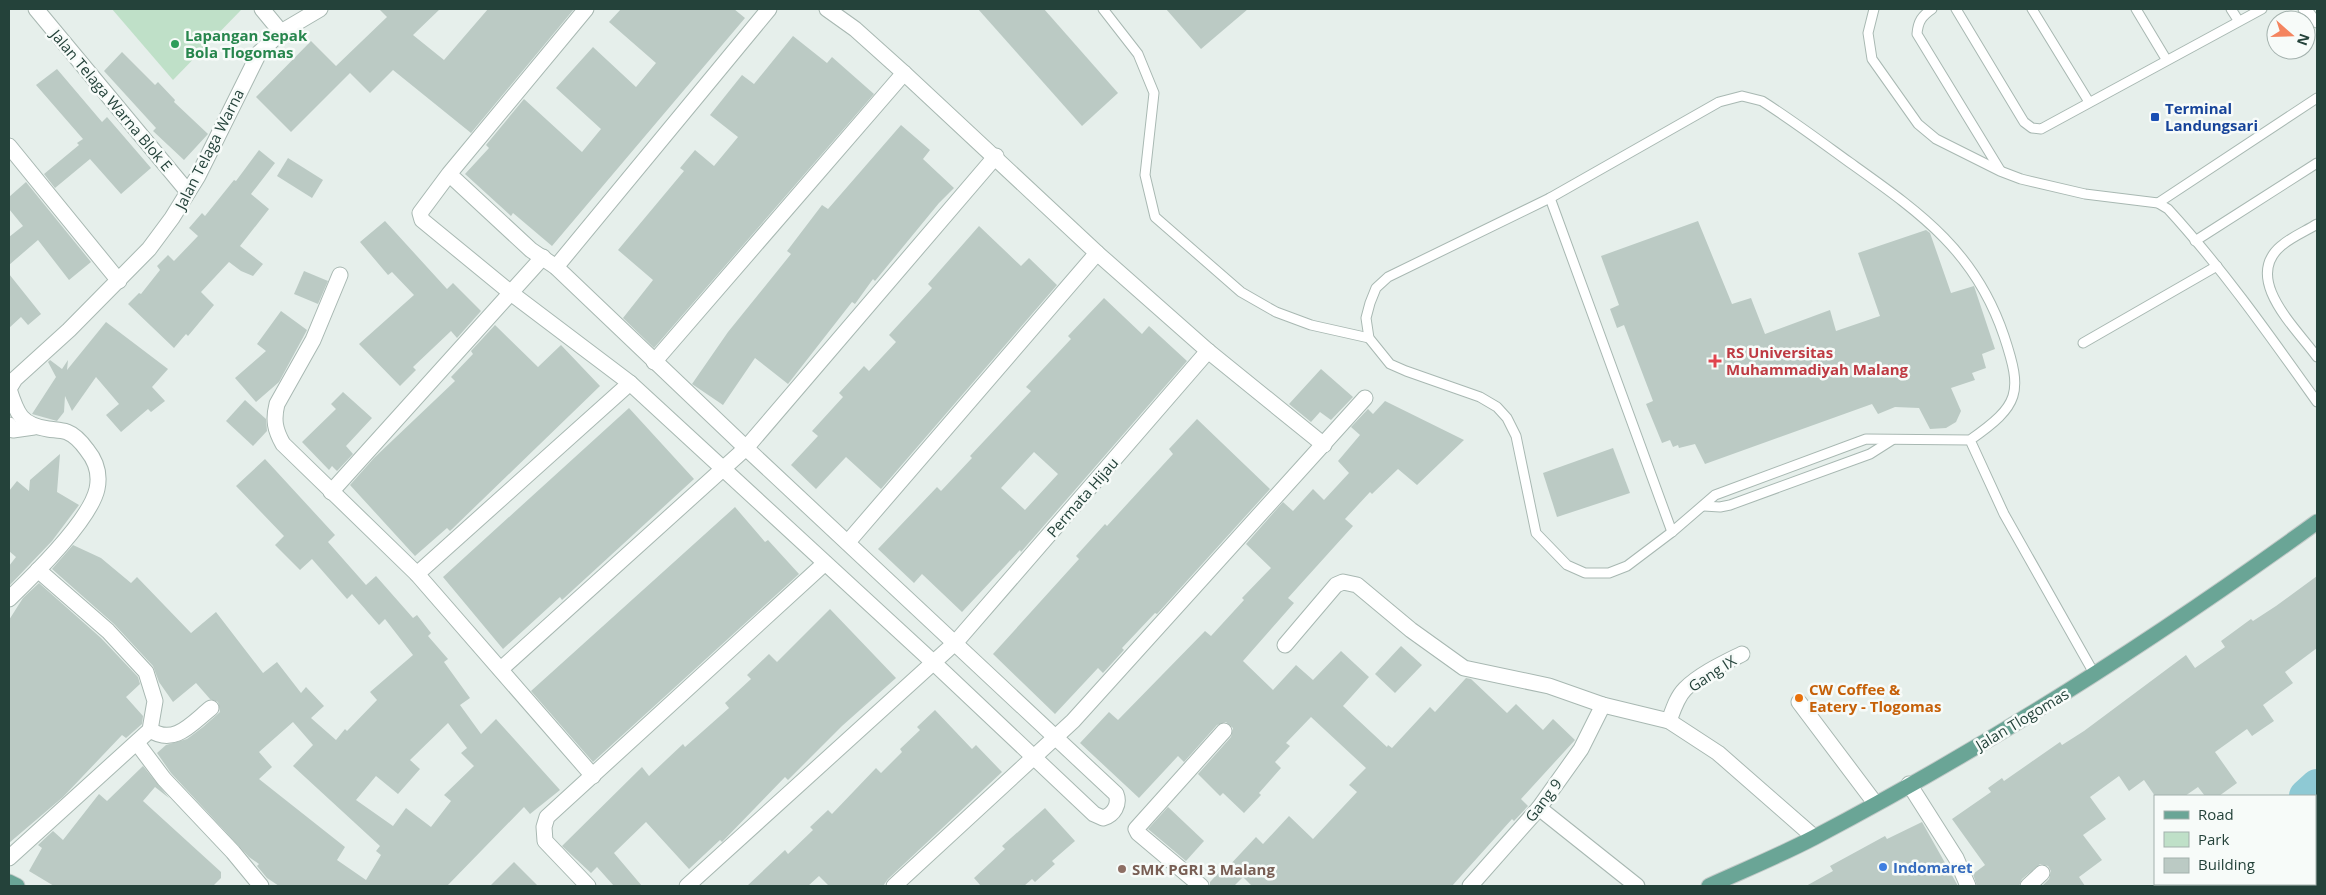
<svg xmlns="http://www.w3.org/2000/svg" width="2326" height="895" viewBox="0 0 2326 895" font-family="'Open Sans',sans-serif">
<rect width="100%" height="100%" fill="#e6efeb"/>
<g fill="#bfe0c8">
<path d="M112 9H242L173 80Z"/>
<path d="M2317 826V886H2287L2288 884H2315V829Z"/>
</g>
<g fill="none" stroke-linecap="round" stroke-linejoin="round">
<g stroke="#8ec9d4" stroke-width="34">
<path d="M2306 796 2317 786"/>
<path d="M2257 886 2258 884"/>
</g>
</g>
<g fill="#bbcac4" fill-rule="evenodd">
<path d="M379 9H440L413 35 444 60 488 9H574L471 133 393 70 370 93 350 73 291 132 256 97 311 41 336 66 387 17Z"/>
<path d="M621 9H734L745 18 552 246 513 213 511 216 465 174 489 148 486 145 524 99 582 152 601 129 556 88 593 47 636 87 656 63 609 22Z"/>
<path d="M978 9H1044L1118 93 1082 126Z"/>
<path d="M1166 9H1248L1201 49Z"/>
<path d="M793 36 827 63 832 57 874 94 654 348 623 318 653 280 618 250 684 171 680 168 695 150 714 166 738 137 710 115 742 75 754 84Z"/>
<path d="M122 52 155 85 158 82 175 100 174 102 208 134 184 160 153 131 156 128 104 71Z"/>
<path d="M57 69 102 122 107 117 151 168 121 194 90 159 55 188 44 174 79 145 77 143 83 139 36 85Z"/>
<path d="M901 125 930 150 923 159 954 188 939 203 875 281 873 279 855 304 852 302 788 384 755 358 723 405 692 384 728 332 791 254 787 251 822 205 828 209Z"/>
<path d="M259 150 275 163 251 194 269 209 240 246 263 264 253 276 241 271 229 262 201 292 214 305 188 336 186 334 174 348 128 304 139 293 141 294 160 270 157 266 168 255 174 261 198 236 189 228 202 213 205 216 234 180 236 181Z"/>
<path d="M288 158 323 180 312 198 277 176Z"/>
<path d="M26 182 91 262 69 280 38 240 9 265V237L23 226 9 209V197Z"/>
<path d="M385 221 447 289 453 283 481 311 457 338 451 331 413 367 416 370 400 386 359 344 414 295 392 272 388 275 360 242Z"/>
<path d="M1698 221 1732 304 1751 298 1765 334 1830 310 1836 331 1880 316 1858 253 1926 230 1930 233 1951 293 1974 286 1995 349 1982 354 1986 368 1972 373 1975 380 1951 388 1961 411 1956 422 1946 428 1930 429 1919 408 1895 407 1878 414 1872 404 1705 464 1695 444 1679 448 1678 445 1673 447 1670 440 1662 443 1646 404 1653 401 1624 325 1617 328 1610 309 1619 305 1601 256Z"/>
<path d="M979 226 1021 266 1029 258 1057 285 881 489 846 457 816 489 791 465 818 436 812 431 843 397 839 393 864 366 869 371 896 342 889 335 932 288 928 284Z"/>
<path d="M304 271 328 281 318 304 294 294Z"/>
<path d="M9 274 41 314 28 325 21 317 9 328Z"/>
<path d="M1104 298 1142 334 1149 326 1187 361 1021 552 1020 550 962 612 922 574 914 583 878 549 937 487 941 491 972 458 970 456 1031 391 1026 387 1071 339 1068 336ZM1034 452 1058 474 1025 510 1001 488Z"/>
<path d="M281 311 307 330 279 382 256 402 235 378 266 351 257 344Z"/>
<path d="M106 322 168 369 152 387 165 401 151 412 148 409 121 432 106 415 119 404 96 377 72 411 65 396 64 412 57 421 32 414 56 377 48 362 50 360 62 369 68 360 67 370Z"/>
<path d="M495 325 538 367 561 345 600 386 450 531 447 528 415 556 350 485 374 458 455 381 451 377 473 354 471 351Z"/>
<path d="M1321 369 1353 397 1331 420 1320 412 1311 422 1289 404Z"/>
<path d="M343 392 372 418 346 446 353 454 337 471 332 466 329 470 302 442 336 409 331 404Z"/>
<path d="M245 400 266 419 267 431 253 446 226 421Z"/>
<path d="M1385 401 1464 440 1417 485 1398 469 1372 494 1370 492 1345 519 1353 526 1288 598 1294 603 1243 661 1273 690 1296 665 1313 680 1341 651 1369 677 1343 706 1387 747 1388 745 1392 748 1430 707 1435 712 1466 678 1471 679 1507 713 1516 704 1543 730 1553 719 1575 740 1521 799 1528 806 1514 821 1512 819 1452 886H1252L1243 877 1234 886H1210V882L1225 866 1227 868 1256 837 1263 844 1289 816 1313 839 1357 792 1349 785 1366 768 1311 717 1286 743 1290 746 1275 762 1281 768 1259 793 1261 795 1244 813 1223 793 1220 796 1198 774 1231 737 1233 728 1226 722 1217 725 1184 762 1178 756 1139 798 1080 743 1109 712 1118 720 1205 631 1211 636 1244 600 1242 598 1271 568 1246 544 1283 502 1293 511 1313 489 1324 500 1349 473 1338 461 1360 435 1351 427 1368 409 1373 414Z"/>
<path d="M629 408 694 479 562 600 560 597 503 649 443 577Z"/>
<path d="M1197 419 1270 489 1157 614 1155 613 1122 648 1124 650 1103 673 1098 668 1055 714 993 654 1079 559 1076 556 1105 524 1107 526 1173 454 1169 449Z"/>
<path d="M1613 448 1630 493 1557 517 1543 473Z"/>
<path d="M60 454 57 492 79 505 52 541 9 586V566L16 557 9 551V491L17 481 29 491 30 480Z"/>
<path d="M265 459 335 535 328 542 366 585 376 576 413 618 417 615 431 633 428 636 448 659 444 662 470 698 460 705 481 734 496 719 560 790 530 814 524 807 447 886H279L267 878 257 866 259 864 249 857 171 773 157 753 166 745 187 739 203 727 220 712 218 702 210 699 196 683 173 702 159 682 153 666 114 624 52 569 73 545 101 558 131 583 137 577 191 633 216 612 263 673 277 662 301 693 306 687 324 706 311 718 336 740 345 729 347 731 377 700 370 692 413 655 385 619 379 625 352 594 347 599 312 559 300 570 275 545 284 536 236 486ZM293 722 313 745 293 766 380 846 376 851 381 855 366 880 337 860 345 847 259 779 272 767 259 752ZM448 723 467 748 461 753 474 766 444 795 451 801 431 827 406 808 393 826 356 800 376 776 398 794 420 769 410 760Z"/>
<path d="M735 507 765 542 768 540 799 574 593 762 531 691Z"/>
<path d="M2317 576V648L2285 672 2293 683 2263 705 2274 721 2252 736 2247 729 2215 752 2237 783 2219 796H2205L2198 787 2185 796H2155L2144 780 2129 791 2119 776 2090 797 2106 819 2083 835 2102 860 2079 877 2085 886H2042L2049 879 2051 871 2048 866 2040 864 2022 879 2019 886H1977L1973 874 1985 865 1952 819 1991 792 1988 788 2002 778 2004 781 2060 742 2062 745 2084 731 2186 655 2195 668 2225 647 2221 641 2251 619 2253 621 2276 606Z"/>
<path d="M39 583 101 638 138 677 140 684 126 697 143 716 142 724 126 738 122 735 63 797 9 843V620L23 598Z"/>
<path d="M830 609 896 678 842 726 788 780 785 777 722 842 720 840 689 869 646 822 614 853 642 886H614L597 867 591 873 562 846 642 767 649 776 683 744 685 747 729 708 725 703 751 679 747 675 769 654 777 662Z"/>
<path d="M1401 646 1422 665 1395 693 1375 674Z"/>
<path d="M935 710 972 749 976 745 1002 772 888 879 883 886H829L819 876 808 886H747L785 850 788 854 813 830 810 827 828 810 832 814 876 768 881 773 902 752 900 749 920 730 917 727Z"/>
<path d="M143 766 169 798 155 787 143 801 221 872V878L213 886H54L29 871 42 848 38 845 53 831 63 840 99 794 107 801Z"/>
<path d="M1168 807 1204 841 1186 861 1148 829Z"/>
<path d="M1045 808 1075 841 1052 861 1055 864 1035 882 1032 879 1024 886H981L974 878 1005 849 1002 846Z"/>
<path d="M1922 822 1958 886H1806L1833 871 1830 866 1885 836 1887 839Z"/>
<path d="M514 862 538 886H490Z"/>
</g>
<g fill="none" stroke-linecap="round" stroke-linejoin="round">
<defs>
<g id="service">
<path d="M1103 9 1138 54 1154 93 1145 175 1155 217 1241 292 1276 312 1311 325 1369 338"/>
<path d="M1874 9 1868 33 1872 59 1918 124 1936 139 2000 171 2021 179 2085 194 2158 203 2168 209C2223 269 2270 336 2317 402"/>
<path d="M1932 9C1922 16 1918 21 1917 34L2000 170"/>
<path d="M1956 9 2024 122 2032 128 2041 129 2262 9"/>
<path d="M2032 9 2089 102"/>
<path d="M2136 9 2166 59"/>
<path d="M2231 9 2238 20"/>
<path d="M2303 9 2309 12 2317 23"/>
<path d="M1550 198 1672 532"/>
<path d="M2158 203 2317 98"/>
<path d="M2317 224C2306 231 2291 237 2281 246 2242 279 2297 329 2317 357"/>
<path d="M2195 241 2317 163"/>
<path d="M2083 343 2217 266"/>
<path d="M1970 440 1866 439 1715 495 1672 532 1627 566 1609 573H1585L1567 565 1536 533 1516 436 1507 418 1497 407 1480 397 1406 371 1390 364 1369 338 1366 318 1370 303 1376 288 1388 277 1550 198 1719 102 1742 96 1762 101C1792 120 1820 141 1849 162 1919 212 1975 250 2004 336 2023 393 2020 405 1970 440L2004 514 2095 675"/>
<path d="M1704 506 1720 507 1730 505 1870 454 1892 440"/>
</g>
<g id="minor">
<path d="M36 9 188 192"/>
<path d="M262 9 281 32"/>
<path d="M827 9 855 29 904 73 1097 253 1208 351 1324 445"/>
<path d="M9 146 119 281"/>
<path d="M449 174 531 250 556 267 746 448 1116 794C1120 804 1114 815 1103 818L1094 814 934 663 630 383 511 293 422 220 420 213 449 174 586 9"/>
<path d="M556 267 769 9"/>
<path d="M340 275 313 340 277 404C273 420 275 430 283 444L417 574 593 776"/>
<path d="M654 362 904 73"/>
<path d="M9 425 13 430 34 427"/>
<path d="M331 492 543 257"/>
<path d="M848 542 1097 253"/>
<path d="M417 574 630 383"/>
<path d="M9 599C33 576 90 520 97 489 100 475 96 461 87 450 82 443 75 435 67 432 61 430 54 430 48 429 21 425 17 414 9 389L15 379 69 330 149 249 172 218 198 176 259 53 281 32 320 9"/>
<path d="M1285 645 1336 585 1343 582 1357 585 1411 630 1464 668 1549 686 1603 705 1669 721 1718 753 1814 837"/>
<path d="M501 669 746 448 996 156"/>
<path d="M1799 702 1875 803"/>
<path d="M1669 721C1673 710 1677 697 1685 689 1700 674 1724 663 1742 654"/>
<path d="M150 730C175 746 192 723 211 708"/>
<path d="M137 743 164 779 233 852 261 886"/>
<path d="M1909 784 1956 858 1968 886"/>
<path d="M1539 808 1637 886"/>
<path d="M9 858 150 730 155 701 146 672 108 631 38 570"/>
<path d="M588 886 545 841 544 827 547 817 825 563"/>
<path d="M687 886 956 642 1208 351"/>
<path d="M894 886 1073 721 1365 398"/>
<path d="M1201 886 1138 833 1136 829 1224 731"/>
<path d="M1470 886 1539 808 1581 749 1603 705"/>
<path d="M2028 886 2042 873"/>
</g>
<g id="primary">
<path d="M9 882 17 886"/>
<path d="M1709 886C1744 870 1781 855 1815 837 1990 745 2157 638 2317 522"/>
</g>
</defs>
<use href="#service" stroke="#a8b8b2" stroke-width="11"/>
<use href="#minor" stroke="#a8b8b2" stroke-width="17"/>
<use href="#primary" stroke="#c2cac8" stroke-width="17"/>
<use href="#service" stroke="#fff" stroke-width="9"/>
<use href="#minor" stroke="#fff" stroke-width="15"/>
<use href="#primary" stroke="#6aa596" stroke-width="15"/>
</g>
<circle fill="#2e9e5b" stroke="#f7fbf9" stroke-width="2" cx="175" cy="44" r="5"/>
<rect fill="#1a4fb4" stroke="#f7fbf9" stroke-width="2" x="2150" y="112" width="10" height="10" rx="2.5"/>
<path fill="#e0444e" stroke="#f7fbf9" stroke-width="2" d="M1712.5 353.5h5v5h5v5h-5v5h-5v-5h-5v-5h5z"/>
<circle fill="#e8710a" stroke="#f7fbf9" stroke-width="2" cx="1799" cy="698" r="5"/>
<circle fill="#3f7fe0" stroke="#f7fbf9" stroke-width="2" cx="1883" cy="867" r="5"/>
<circle fill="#8d6e63" stroke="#f7fbf9" stroke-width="2" cx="1122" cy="869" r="5"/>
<g text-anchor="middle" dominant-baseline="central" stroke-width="5" stroke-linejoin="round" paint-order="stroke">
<g font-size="15" font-weight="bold" fill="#27864d" stroke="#f7fbf9" text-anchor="start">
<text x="185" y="35">Lapangan Sepak<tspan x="185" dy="17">Bola Tlogomas</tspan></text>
</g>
<g font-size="15" fill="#24423a" stroke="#f7fbf9">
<text transform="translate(112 100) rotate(50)">Jalan Telaga Warna Blok E</text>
<text transform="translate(209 149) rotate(-63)">Jalan Telaga Warna</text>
<text transform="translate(1082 497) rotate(-49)">Permata Hijau</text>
<text transform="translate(1712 673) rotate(-33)">Gang IX</text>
<text transform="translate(2022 719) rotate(-31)">Jalan Tlogomas</text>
<text transform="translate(1543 800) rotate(-53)">Gang 9</text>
</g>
<g font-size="15" font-weight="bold" fill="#164399" stroke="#f7fbf9" text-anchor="start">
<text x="2165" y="108">Terminal<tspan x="2165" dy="17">Landungsari</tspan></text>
</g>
<g font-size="15" font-weight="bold" fill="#be3a42" stroke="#f7fbf9" text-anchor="start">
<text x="1726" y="352">RS Universitas<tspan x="1726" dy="17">Muhammadiyah Malang</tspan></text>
</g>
<g font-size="15" font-weight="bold" fill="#c56008" stroke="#f7fbf9" text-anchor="start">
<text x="1809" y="689">CW Coffee &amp;<tspan x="1809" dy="17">Eatery - Tlogomas</tspan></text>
</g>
<g font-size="15" font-weight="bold" fill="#366cbe" stroke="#f7fbf9" text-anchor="start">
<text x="1893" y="867">Indomaret</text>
</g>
<g font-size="15" font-weight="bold" fill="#785e54" stroke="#f7fbf9" text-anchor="start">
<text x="1132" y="869">SMK PGRI 3 Malang</text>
</g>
</g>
<rect width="2326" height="895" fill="none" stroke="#24423a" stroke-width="20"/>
<rect x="2154" y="795" width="162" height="90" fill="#f7fbf9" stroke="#a3b1ad"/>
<rect x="2164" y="811" width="25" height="8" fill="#6aa596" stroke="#a3b1ad"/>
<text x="2198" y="820" font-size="15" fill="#24423a">Road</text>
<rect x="2164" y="832" width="25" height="15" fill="#bfe0c8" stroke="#a3b1ad"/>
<text x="2198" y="845" font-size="15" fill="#24423a">Park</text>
<rect x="2164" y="858" width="25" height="15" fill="#bbcac4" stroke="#a3b1ad"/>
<text x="2198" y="870" font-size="15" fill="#24423a">Building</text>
<g transform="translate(2291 35) rotate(110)"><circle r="24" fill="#f7fbf9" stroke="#a3b1ad"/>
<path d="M0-4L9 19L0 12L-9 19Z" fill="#f4845f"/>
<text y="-8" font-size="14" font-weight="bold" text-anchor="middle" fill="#24423a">N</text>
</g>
</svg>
